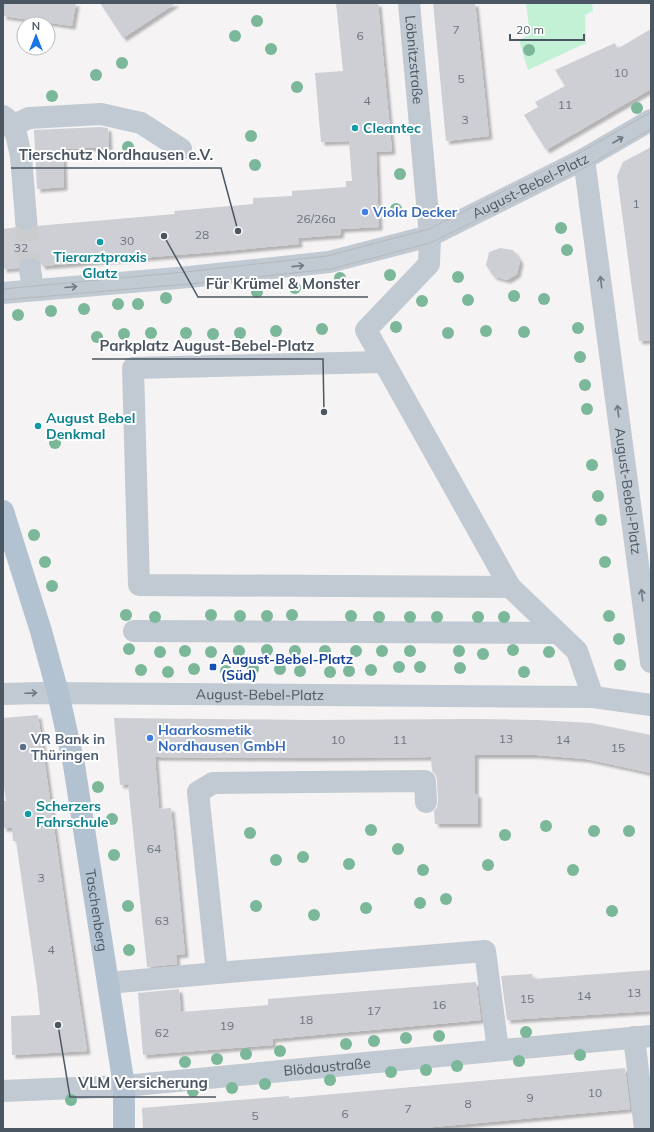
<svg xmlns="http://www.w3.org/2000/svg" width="654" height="1132" viewBox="0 0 654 1132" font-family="Mulish,sans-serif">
<defs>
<filter id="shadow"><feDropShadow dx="3.5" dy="3.5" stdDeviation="1" flood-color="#0004"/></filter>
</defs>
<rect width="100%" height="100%" fill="#f5f3f3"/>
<path fill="#c3f1d5" d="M526 3H592L593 11 585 15 586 43 528 70 519 40 530 35Z"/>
<g fill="#cdcfd5" filter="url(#shadow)">
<path d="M3 3H76L72 26 3 16Z"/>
<path d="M100 3H176L123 38Z"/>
<path d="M336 3H378L392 151 376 152 379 227 341 229 340 235 298 238 299 244 226 251 42 266 40 261 35 258 29 257 22 259 19 264 18 268 3 269V229L17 227 21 230 27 231 33 229 36 226 175 214 174 211 253 204V198L292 196V191L346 187V181H352L349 141 321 142 315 73 343 71Z"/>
<path d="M433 3H475L489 136 446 141Z"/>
<path d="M651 29V89L546 150 524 115 538 107 535 102 565 86 555 70 615 43 617 49Z"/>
<path d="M100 127 108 128 109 147 63 149 64 187 37 189 34 130Z"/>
<path d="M651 147V340L639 341 617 176 623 162Z"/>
<path d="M500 248 513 250 520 261 517 274 507 280 493 276 486 265 489 252Z"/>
<path d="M38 715 66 912 87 1051 12 1055 11 1016 40 1015 37 986 16 841H13L12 828H3V801H6L3 780V718Z"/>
<path d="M114 718 308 720 476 719 537 720 591 723 651 735V773L586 759 537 755H475V794H478V824H435L434 811 437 807 438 801 437 780 436 775 432 771 431 757 307 758 155 757 159 809 171 808 185 954 176 955 177 964 147 967 128 784 120 785Z"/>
<path d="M651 970V1011L507 1020 501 976 532 974 533 979Z"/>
<path d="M476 982 481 1020 272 1039 273 1045 143 1055 138 993 179 989 181 1012 268 1005V999Z"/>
<path d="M625 1068 630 1109 412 1129H143L142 1108 289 1096V1098Z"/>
</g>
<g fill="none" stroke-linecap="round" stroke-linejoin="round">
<path stroke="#caccce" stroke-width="22" stroke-dasharray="22 11" stroke-linecap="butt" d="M26 219 30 269"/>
<g stroke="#c1cad2" stroke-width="22">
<path id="s1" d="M409 3 430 236 429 264 366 330 510 587 577 651 593 697"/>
<path d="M3 116 7 119 16 134 21 156 26 219"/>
<path d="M12 126 29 118 101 114 141 123 181 149"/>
<path id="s2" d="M584 159 651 662"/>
<path d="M30 269 33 290"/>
<path id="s3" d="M3 293 189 277 329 262 430 236 584 159 651 120"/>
<path d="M383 362 133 368 139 585 510 587"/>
<path d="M134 631 558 633"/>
<path id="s4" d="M3 694 40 693 593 697 651 705"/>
<path d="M217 973 485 951 498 1050"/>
<path d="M108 983 217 973 198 792 213 783 425 781 426 802"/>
<path d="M634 1037 645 1129"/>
<path id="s5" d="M3 1091 124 1086 651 1036"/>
</g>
<path stroke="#b3c2d1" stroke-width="22" id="s6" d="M3 511 41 631 58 693 74 765 124 1086V1129"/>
<g stroke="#b5b8bd" stroke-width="1">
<path d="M3 289 185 272 327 256 429 229 581 152 651 112"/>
<path d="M3 300 200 283 331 269 430 243 586 167 651 129"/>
</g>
</g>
<g fill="#7bb799">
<circle cx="257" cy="21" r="6"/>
<circle cx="235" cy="36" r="6"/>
<circle cx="271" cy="49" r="6"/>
<circle cx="529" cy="50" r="6"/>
<circle cx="122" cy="63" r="6"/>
<circle cx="96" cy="75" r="6"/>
<circle cx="297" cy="87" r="6"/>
<circle cx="52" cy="96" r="6"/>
<circle cx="637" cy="108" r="6"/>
<circle cx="251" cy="136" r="6"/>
<circle cx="128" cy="147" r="6"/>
<circle cx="255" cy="165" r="6"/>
<circle cx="400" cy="174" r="6"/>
<circle cx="396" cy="209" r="6"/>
<circle cx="561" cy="228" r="6"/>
<circle cx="567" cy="250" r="6"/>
<circle cx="390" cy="275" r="6"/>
<circle cx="458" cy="277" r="6"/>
<circle cx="340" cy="278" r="6"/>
<circle cx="295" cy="288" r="6"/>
<circle cx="257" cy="292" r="6"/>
<circle cx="514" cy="296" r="6"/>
<circle cx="166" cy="298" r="6"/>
<circle cx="544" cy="299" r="6"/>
<circle cx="468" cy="300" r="6"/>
<circle cx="422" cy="301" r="6"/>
<circle cx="118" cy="304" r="6"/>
<circle cx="138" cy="304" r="6"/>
<circle cx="84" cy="309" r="6"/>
<circle cx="51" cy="311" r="6"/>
<circle cx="18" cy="315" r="6"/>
<circle cx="396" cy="327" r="6"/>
<circle cx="578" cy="328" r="6"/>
<circle cx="322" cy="329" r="6"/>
<circle cx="276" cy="331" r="6"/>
<circle cx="486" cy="331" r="6"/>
<circle cx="524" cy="332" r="6"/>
<circle cx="151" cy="333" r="6"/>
<circle cx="186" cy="333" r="6"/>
<circle cx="240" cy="333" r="6"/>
<circle cx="448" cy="333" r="6"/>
<circle cx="124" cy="334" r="6"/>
<circle cx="213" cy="334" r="6"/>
<circle cx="97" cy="337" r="6"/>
<circle cx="580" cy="357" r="6"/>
<circle cx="585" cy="385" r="6"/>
<circle cx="587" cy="409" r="6"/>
<circle cx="55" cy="443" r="6"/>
<circle cx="592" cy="465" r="6"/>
<circle cx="598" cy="496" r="6"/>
<circle cx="601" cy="520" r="6"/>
<circle cx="34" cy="535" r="6"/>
<circle cx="45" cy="562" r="6"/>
<circle cx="605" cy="562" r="6"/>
<circle cx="52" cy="586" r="6"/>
<circle cx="126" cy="615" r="6"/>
<circle cx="211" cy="615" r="6"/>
<circle cx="292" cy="615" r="6"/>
<circle cx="240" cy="616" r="6"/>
<circle cx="267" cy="616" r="6"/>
<circle cx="351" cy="616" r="6"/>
<circle cx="609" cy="616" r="6"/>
<circle cx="155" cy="617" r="6"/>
<circle cx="379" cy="617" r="6"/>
<circle cx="410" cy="617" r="6"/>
<circle cx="437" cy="617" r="6"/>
<circle cx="478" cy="617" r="6"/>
<circle cx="504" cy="617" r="6"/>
<circle cx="619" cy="639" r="6"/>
<circle cx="129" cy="649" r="6"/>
<circle cx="267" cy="650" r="6"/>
<circle cx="513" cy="650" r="6"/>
<circle cx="185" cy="651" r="6"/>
<circle cx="239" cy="651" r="6"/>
<circle cx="295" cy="651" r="6"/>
<circle cx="325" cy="651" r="6"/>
<circle cx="356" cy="651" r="6"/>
<circle cx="382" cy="651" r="6"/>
<circle cx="410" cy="651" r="6"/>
<circle cx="459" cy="651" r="6"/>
<circle cx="160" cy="652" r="6"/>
<circle cx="211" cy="652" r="6"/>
<circle cx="549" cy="652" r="6"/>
<circle cx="483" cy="654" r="6"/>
<circle cx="620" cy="665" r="6"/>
<circle cx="399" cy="667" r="6"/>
<circle cx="420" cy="667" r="6"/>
<circle cx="460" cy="668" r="6"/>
<circle cx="194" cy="669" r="6"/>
<circle cx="253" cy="669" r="6"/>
<circle cx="280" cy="669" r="6"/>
<circle cx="141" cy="670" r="6"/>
<circle cx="371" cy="670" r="6"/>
<circle cx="226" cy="671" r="6"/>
<circle cx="300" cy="671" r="6"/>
<circle cx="349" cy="671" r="6"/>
<circle cx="168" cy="672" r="6"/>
<circle cx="330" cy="672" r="6"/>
<circle cx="524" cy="672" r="6"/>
<circle cx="98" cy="787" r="6"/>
<circle cx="112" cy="819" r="6"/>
<circle cx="546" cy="826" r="6"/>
<circle cx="371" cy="830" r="6"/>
<circle cx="594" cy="831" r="6"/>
<circle cx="629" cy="831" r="6"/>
<circle cx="250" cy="833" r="6"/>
<circle cx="505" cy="835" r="6"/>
<circle cx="398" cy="849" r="6"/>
<circle cx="114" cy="855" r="6"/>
<circle cx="303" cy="857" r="6"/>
<circle cx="276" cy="860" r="6"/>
<circle cx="349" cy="864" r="6"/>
<circle cx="488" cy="865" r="6"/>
<circle cx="423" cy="870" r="6"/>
<circle cx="573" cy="870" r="6"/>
<circle cx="446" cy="899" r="6"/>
<circle cx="420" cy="903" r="6"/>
<circle cx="128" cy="906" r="6"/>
<circle cx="256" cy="906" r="6"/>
<circle cx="366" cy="908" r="6"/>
<circle cx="612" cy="911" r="6"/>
<circle cx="314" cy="915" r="6"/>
<circle cx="129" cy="950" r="6"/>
<circle cx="526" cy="1032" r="6"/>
<circle cx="439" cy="1036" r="6"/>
<circle cx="406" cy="1038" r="6"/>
<circle cx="374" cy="1041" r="6"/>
<circle cx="346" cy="1044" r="6"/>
<circle cx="280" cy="1051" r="6"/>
<circle cx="246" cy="1054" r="6"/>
<circle cx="580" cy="1055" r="6"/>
<circle cx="217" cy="1059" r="6"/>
<circle cx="519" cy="1061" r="6"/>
<circle cx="185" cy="1062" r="6"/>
<circle cx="457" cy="1066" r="6"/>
<circle cx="426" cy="1070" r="6"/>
<circle cx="391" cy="1072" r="6"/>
<circle cx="330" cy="1080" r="6"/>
<circle cx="265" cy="1084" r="6"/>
<circle cx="232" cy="1088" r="6"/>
<circle cx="193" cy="1091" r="6"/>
<circle cx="71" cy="1100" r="6"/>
</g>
<defs><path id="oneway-shaft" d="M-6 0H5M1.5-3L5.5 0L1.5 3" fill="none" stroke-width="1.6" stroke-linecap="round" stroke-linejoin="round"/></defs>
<g stroke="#6e7983">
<use href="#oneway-shaft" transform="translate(618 140) rotate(-30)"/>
<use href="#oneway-shaft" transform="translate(298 266) rotate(-6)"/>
<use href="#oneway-shaft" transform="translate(601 282) rotate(-97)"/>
<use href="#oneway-shaft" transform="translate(71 287) rotate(-5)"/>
<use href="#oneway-shaft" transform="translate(618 411) rotate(-97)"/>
<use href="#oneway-shaft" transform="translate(642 595) rotate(-97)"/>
<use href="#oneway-shaft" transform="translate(31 693) rotate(-2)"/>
</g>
<g fill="#0f9aa8" stroke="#fff" stroke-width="1.5">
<circle cx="355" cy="128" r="4"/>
<circle cx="100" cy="242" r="4"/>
<circle cx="38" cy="426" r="4"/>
<circle cx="28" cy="814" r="4"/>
</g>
<g fill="#3f7fe0" stroke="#fff" stroke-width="1.5">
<circle cx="365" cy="212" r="4"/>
<circle cx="150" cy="738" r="4"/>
</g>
<rect fill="#1a4fb4" stroke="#fff" stroke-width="1.5" x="209" y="663" width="8" height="8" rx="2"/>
<circle fill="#5c6f8a" stroke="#fff" stroke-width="1.5" cx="23" cy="747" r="4"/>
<g text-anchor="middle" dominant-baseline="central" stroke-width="4" stroke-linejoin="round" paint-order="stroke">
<g font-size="12" fill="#6b747e">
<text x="456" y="29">7</text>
<text x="360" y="35">6</text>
<text x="621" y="72">10</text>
<text x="461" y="78">5</text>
<text x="367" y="100">4</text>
<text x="565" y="104">11</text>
<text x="465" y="119">3</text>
<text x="636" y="203">1</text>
<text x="316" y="218">26/26a</text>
<text x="202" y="234">28</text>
<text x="127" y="240">30</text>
<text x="21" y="247">32</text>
<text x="506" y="738">13</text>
<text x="338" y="739">10</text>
<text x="400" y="739">11</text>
<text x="563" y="739">14</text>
<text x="618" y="747">15</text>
<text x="154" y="848">64</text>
<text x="41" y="877">3</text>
<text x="162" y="920">63</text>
<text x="51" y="949">4</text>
<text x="634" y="992">13</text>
<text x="584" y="995">14</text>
<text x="527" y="998">15</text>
<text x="439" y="1004">16</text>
<text x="374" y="1010">17</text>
<text x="306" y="1019">18</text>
<text x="227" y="1025">19</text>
<text x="162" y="1032">62</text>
<text x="595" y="1092">10</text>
<text x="530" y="1097">9</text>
<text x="468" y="1103">8</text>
<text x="408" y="1108">7</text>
<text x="345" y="1113">6</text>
<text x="255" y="1115">5</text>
</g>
<g font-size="14" fill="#4a5661" stroke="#fff">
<text stroke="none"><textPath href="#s1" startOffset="57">Löbnitzstraße</textPath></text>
<text stroke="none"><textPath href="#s3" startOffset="544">August-Bebel-Platz</textPath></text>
<text stroke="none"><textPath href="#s2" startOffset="335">August-Bebel-Platz</textPath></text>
<text stroke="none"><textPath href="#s4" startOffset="257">August-Bebel-Platz</textPath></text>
<text stroke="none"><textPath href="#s6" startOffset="411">Taschenberg</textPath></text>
<text stroke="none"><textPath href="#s5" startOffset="325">Blödaustraße</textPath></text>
</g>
<g font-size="14" font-weight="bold" fill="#0d838f" stroke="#fff" text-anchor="start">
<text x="363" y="128">Cleantec</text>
<text x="100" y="257" text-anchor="middle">Tierarztpraxis<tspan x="100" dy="16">Glatz</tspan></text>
<text x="46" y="418">August Bebel<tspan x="46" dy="16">Denkmal</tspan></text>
<text x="36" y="806">Scherzers<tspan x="36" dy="16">Fahrschule</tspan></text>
</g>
<g font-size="14" font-weight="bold" fill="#366cbe" stroke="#fff" text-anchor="start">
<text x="373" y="212">Viola Decker</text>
<text x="158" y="730">Haarkosmetik<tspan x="158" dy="16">Nordhausen GmbH</tspan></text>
</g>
<g font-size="14" font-weight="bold" fill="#164399" stroke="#fff" text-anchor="start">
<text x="221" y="659">August-Bebel-Platz<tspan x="221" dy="16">(Süd)</tspan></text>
</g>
<g font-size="14" font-weight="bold" fill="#4e5e75" stroke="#fff" text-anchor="start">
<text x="31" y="739">VR Bank in<tspan x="31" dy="16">Thüringen</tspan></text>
</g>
</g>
<path fill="none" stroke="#4a5661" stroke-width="1.5" d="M238 231L221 168H11M164 236L198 297H368M324 412L323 359H92M58 1025L70 1097H216"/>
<g fill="#4a5661" stroke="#fff" stroke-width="1.5">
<circle cx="238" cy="231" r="4"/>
<circle cx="164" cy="236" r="4"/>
<circle cx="324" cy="412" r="4"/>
<circle cx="58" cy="1025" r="4"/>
</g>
<g font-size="15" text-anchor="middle" font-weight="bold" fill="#4a5661" stroke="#fff" stroke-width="4" stroke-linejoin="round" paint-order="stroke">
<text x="116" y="160">Tierschutz Nordhausen e.V.</text>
<text x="283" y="289">Für Krümel &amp; Monster</text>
<text x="207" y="351">Parkplatz August-Bebel-Platz</text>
<text x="143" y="1088">VLM Versicherung</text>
</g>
<rect width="654" height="1132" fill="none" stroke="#4a5661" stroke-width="8"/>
<g transform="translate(36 36)"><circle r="19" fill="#ffffff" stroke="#b7bbc0"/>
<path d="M0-3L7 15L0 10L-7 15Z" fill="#1a73e8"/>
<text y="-6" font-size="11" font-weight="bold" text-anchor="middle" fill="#4a5661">N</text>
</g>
<path d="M510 34v6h74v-6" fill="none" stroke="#4a5661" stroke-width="2"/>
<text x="516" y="34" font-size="12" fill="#4a5661" stroke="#ffffff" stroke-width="3" paint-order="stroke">20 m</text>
</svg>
